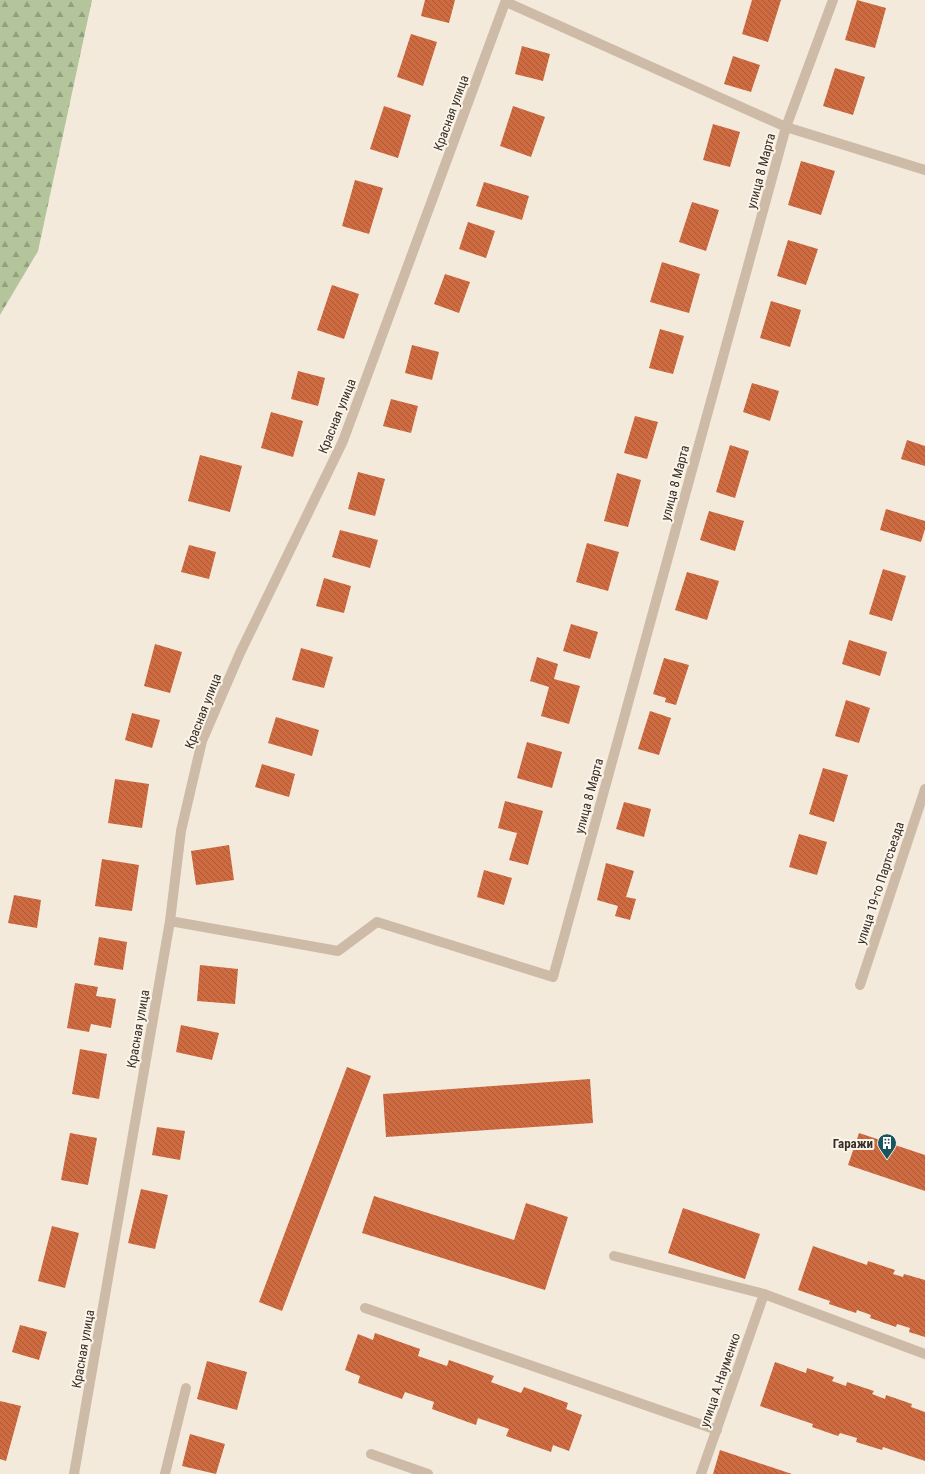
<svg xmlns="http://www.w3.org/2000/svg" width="925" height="1474" viewBox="0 0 925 1474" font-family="'Roboto Condensed',sans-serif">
<defs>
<pattern id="forest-firs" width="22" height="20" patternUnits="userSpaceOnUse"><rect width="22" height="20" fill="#b4c49b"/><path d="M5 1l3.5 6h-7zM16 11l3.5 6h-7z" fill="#93a07e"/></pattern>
<pattern id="building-back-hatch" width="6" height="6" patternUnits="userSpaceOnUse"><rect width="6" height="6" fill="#ce6b40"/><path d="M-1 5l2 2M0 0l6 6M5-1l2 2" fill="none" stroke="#a85836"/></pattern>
</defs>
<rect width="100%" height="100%" fill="#f4eadc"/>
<path fill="url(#forest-firs)" d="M0 0H92L38 251 0 315Z"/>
<g fill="url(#building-back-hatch)">
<path d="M425 0H455L449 23 421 16Z"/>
<path d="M752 0H781L768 42 742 34Z"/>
<path d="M857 0 886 8 875 48 845 40Z"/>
<path d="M411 34 437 42 423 86 397 77Z"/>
<path d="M522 46 550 54 543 81 515 74Z"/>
<path d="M733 56 760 65 751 92 724 84Z"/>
<path d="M835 68 865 77 853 115 823 106Z"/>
<path d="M384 106 411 115 398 158 370 149Z"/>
<path d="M513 106 545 117 531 157 500 146Z"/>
<path d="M713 124 740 132 730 167 703 160Z"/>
<path d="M801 161 835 171 821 215 788 205Z"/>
<path d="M355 180 383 188 369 234 342 226Z"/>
<path d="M484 182 529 196 522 220 476 206Z"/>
<path d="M692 202 719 210 706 251 679 242Z"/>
<path d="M468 222 495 231 486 258 459 249Z"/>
<path d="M788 240 818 249 806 285 777 276Z"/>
<path d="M662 262 700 274 689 313 650 302Z"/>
<path d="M445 274 470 282 459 313 434 304Z"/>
<path d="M332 285 359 294 344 339 317 330Z"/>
<path d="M771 301 801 310 790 347 760 338Z"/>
<path d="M660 329 684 336 673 374 649 368Z"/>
<path d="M412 345 439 352 432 380 405 373Z"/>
<path d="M298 371 325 378 318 406 291 399Z"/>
<path d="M752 383 779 391 770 421 743 412Z"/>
<path d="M391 399 418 406 411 433 383 426Z"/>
<path d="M271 412 303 421 293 457 261 448Z"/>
<path d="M635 416 658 422 647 459 624 453Z"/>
<path d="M907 440 925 446V466L901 459Z"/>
<path d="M730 445 749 451 735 498 716 492Z"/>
<path d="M200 455 242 466 230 512 188 501Z"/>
<path d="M358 472 385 479 375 516 348 509Z"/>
<path d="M617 473 641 480 628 527 604 521Z"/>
<path d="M886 509 925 521V529L921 542 880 530Z"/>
<path d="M709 511 744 521 735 551 700 540Z"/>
<path d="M340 530 378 540 370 568 332 557Z"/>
<path d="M587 543 619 552 608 591 576 582Z"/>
<path d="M189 545 216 552 209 579 181 572Z"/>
<path d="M883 569 906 576 892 621 869 614Z"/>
<path d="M687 572 719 581 707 620 675 610Z"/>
<path d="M324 578 351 586 344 613 316 606Z"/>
<path d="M571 624 598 632 590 659 563 651Z"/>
<path d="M849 640 887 652 880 676 842 664Z"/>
<path d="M155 644 182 652 170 693 144 686Z"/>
<path d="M301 648 333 657 324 688 292 680Z"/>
<path d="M537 657 558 664 554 679 580 686 569 724 541 716 549 687 530 681Z"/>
<path d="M664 658 689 665 676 705 665 702 666 698 653 694Z"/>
<path d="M846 700 870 708 859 743 835 736Z"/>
<path d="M650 711 671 718 659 755 638 749Z"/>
<path d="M132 713 160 720 152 748 125 740Z"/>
<path d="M276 717 319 730 312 756 268 743Z"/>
<path d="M527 742 562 752 552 788 517 778Z"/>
<path d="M262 764 295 774 289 797 255 787Z"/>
<path d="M823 768 848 775 834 822 809 814Z"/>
<path d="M115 779 149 784 142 828 108 823Z"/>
<path d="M505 801 543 811 528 865 509 860 517 833 498 828Z"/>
<path d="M624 802 651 809 644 837 616 829Z"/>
<path d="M799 834 827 842 817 875 789 867Z"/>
<path d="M229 845 234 880 196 885 191 851Z"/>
<path d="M102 859 139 865 132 911 95 906Z"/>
<path d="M606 863 634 871 626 897 636 899 630 920 615 916 618 906 597 900Z"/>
<path d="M484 870 512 878 504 905 477 897Z"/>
<path d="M14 895 41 900 37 928 8 923Z"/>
<path d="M99 937 127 942 123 970 94 965Z"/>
<path d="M200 965 238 969 235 1004 197 1001Z"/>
<path d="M75 983 98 987 96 996 116 999 111 1028 91 1024 89 1032 67 1028Z"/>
<path d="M181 1025 219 1033 212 1060 176 1052Z"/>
<path d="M80 1049 107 1054 99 1099 72 1094Z"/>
<path d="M347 1067 371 1076 282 1311 259 1302Z"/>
<path d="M590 1079 593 1123 386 1137 383 1094Z"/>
<path d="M157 1127 185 1131 180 1160 152 1155Z"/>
<path d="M70 1133 97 1138 88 1185 61 1180Z"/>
<path d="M859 1133 925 1155V1191L848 1165Z"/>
<path d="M141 1189 168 1195 155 1249 128 1243Z"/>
<path d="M374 1196 514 1240 526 1203 568 1217 545 1290 362 1233Z"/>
<path d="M683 1208 760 1234 745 1279 668 1253Z"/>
<path d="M52 1226 79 1233 65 1288 38 1281Z"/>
<path d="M813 1246 867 1265 868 1261 895 1270 893 1274 903 1277 904 1274 925 1280V1337L909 1332 910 1328 897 1324 896 1327 870 1318 871 1315 857 1310 856 1313 829 1304 830 1301 798 1290Z"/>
<path d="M20 1325 47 1332 39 1360 12 1352Z"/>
<path d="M375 1333 420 1349 418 1356 447 1366 449 1360 494 1376 491 1382 521 1393 524 1387 568 1403 566 1409 582 1415 569 1451 553 1445 551 1452 506 1436 509 1429 478 1418 476 1425 432 1409 434 1402 405 1392 402 1399 358 1383 360 1376 345 1370 358 1334 373 1340Z"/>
<path d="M207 1361 247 1372 237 1410 197 1399Z"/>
<path d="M775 1362 806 1373 807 1368 834 1377 832 1381 846 1386 847 1382 874 1391 872 1394 885 1399 886 1395 912 1404 911 1407 925 1412V1461L883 1447 882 1450 856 1442 857 1438 840 1433 838 1436 812 1427 813 1424 760 1406Z"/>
<path d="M0 1401 21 1406 6 1461 0 1459Z"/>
<path d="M190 1434 225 1444 216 1474 182 1466Z"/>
<path d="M720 1450 792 1474H713Z"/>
</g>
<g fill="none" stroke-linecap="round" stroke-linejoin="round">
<g stroke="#cdbba7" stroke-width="10">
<path d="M365 1308 717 1430"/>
<path d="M371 1454 428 1474"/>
</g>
<g stroke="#cdbba7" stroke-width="10">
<path d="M506 2 786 127 925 170"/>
<path d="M170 921 338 951 377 922 553 977 786 127 833 0"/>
<path d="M860 985 925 789"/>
<path d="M614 1256 764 1294 925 1354"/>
<path d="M74 1474 170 921 181 831 202 741 240 653 343 441 506 0"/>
<path d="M165 1474 186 1388"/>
<path d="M701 1474 764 1294"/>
</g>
</g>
<defs>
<symbol id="building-pin" viewBox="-11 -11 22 30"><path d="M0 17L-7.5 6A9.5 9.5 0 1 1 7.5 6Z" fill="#1a555d" stroke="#fbf4e9"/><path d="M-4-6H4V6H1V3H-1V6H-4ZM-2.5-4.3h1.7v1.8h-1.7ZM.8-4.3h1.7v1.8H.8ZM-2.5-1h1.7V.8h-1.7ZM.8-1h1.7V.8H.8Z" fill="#fff"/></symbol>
</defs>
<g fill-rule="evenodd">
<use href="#building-pin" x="876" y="1132" width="22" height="30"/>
</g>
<g text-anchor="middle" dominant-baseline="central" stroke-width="4" stroke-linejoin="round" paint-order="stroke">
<g font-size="13" fill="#392e28" stroke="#fbf4e9">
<text transform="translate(451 113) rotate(-70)">Красная улица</text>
<text transform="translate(761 171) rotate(-75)">улица 8 Марта</text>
<text transform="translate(337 416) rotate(-68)">Красная улица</text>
<text transform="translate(675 483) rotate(-75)">улица 8 Марта</text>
<text transform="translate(203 711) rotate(-69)">Красная улица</text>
<text transform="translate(589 796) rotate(-75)">улица 8 Марта</text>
<text transform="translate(880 883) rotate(-72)">улица 19-го Партсъезда</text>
<text transform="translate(138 1029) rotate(-80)">Красная улица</text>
<text transform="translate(83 1349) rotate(-80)">Красная улица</text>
<text transform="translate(720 1380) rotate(-71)">улица А.Науменко</text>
</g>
<g font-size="13" font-weight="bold" fill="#392e28" stroke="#fbf4e9" text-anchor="end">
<text x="873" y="1143">Гаражи</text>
</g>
</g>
</svg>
